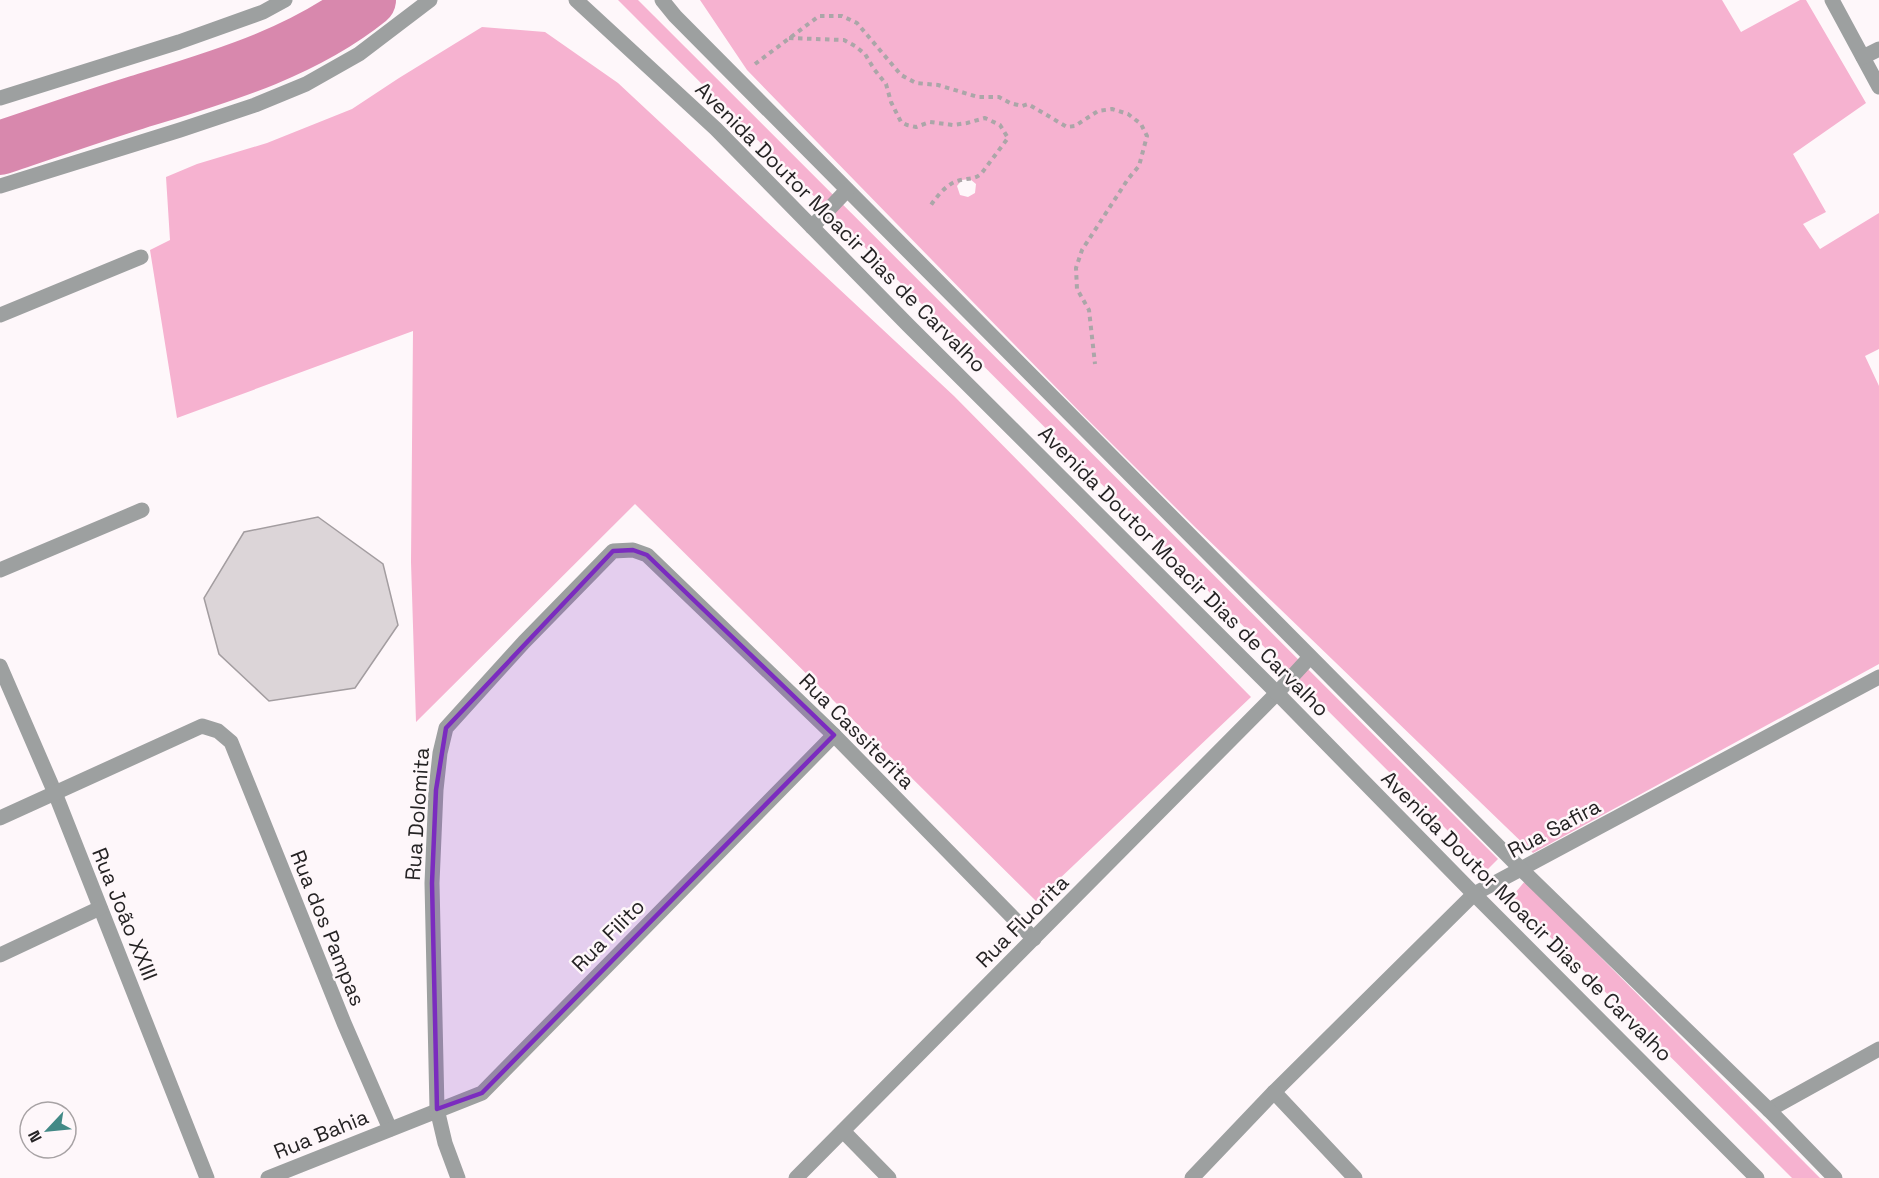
<svg xmlns="http://www.w3.org/2000/svg" width="1879" height="1178" viewBox="0 0 1879 1178" font-family="'Space Grotesk',sans-serif">
<rect width="100%" height="100%" fill="#fef7fa"/>
<g fill="#f6b2d0" fill-rule="evenodd">
<path d="M618 0H638L1498 859 1487 870Z"/>
<path d="M700 0H1722L1741 32 1800 0H1806L1866 103 1793 154 1826 212 1803 224 1820 249 1879 213V349L1865 356 1879 386V664L1533 853 1196 528 1079 411 747 70ZM970 179 976 184 975 193 968 197 960 195 957 186 962 180Z"/>
<path d="M482 27 545 32 618 83 954 396 1251 697 1036 901 635 504 416 722 411 562 413 331 177 418 150 250 170 240 166 177 197 164 267 143 352 109 399 78Z"/>
<path d="M1525 881 1820 1178H1792L1511 898Z"/>
</g>
<g fill="none" stroke-linecap="round" stroke-linejoin="round">
<path stroke="#d888ad" stroke-width="54" d="M0 148C45 133 90 117 135 103 216 78 302 54 369 0"/>
</g>
<path fill="#dcd5d8" stroke="#a39da0" stroke-width="1.5" d="M318 517 383 564 398 625 355 688 269 701 219 654 204 598 244 532Z"/>
<g fill="none" stroke-linecap="round" stroke-linejoin="round">
<g stroke="#aba6a8" stroke-width="4" stroke-dasharray="4.5 4.5" stroke-linecap="butt">
<path d="M789 38 844 40 855 46 865 54 874 69 886 84 891 102 901 122 907 125 916 127 930 122 953 125 967 123 985 118 1000 125 1008 138 981 174C974 180 966 178 957 181 946 185 937 196 931 205"/>
<path d="M755 64 819 16H842L857 23 901 75 916 83 938 85 978 97H999L1010 103 1022 106 1028 104 1067 127 1075 126 1098 111 1112 109 1128 114 1141 124 1147 136 1139 166 1128 179 1082 250 1076 268 1077 289 1089 310 1095 364"/>
</g>
<g stroke="#9da0a0" stroke-width="15">
<path d="M1832 0 1879 87"/>
<path d="M1863 57 1879 49"/>
<path d="M0 315 141 257"/>
<path d="M0 570 142 510"/>
<path d="M0 666 55 793 207 1178"/>
<path d="M0 818 202 726 218 731 231 742 344 1023 390 1129"/>
<path d="M0 955 100 908"/>
<path d="M1274 1092 1355 1178"/>
<path d="M1769 1110 1879 1049"/>
<path d="M843 1131 889 1178"/>
<path d="M268 1178 482 1093 834 735"/>
<path d="M458 1178 445 1143 437 1109 432 883 436 790 440 753 446 728 524 642 613 551 633 550 647 555 834 735 1034 939"/>
<path d="M796 1178 1277 693 1310 657"/>
<path d="M1192 1178 1274 1092 1474 894 1879 677"/>
</g>
<g stroke="#9da0a0" stroke-width="15">
<path d="M576 0 716 129 908 325 1277 693 1474 894 1757 1178"/>
<path d="M662 0 675 16 1522 870 1769 1110 1835 1178"/>
<path d="M0 98 179 42 263 12 285 0"/>
<path d="M0 186 180 130 255 105 306 84 359 54 430 0"/>
<path d="M812 227 847 190"/>
</g>
</g>
<path fill="#7b2cbf" fill-opacity="0.2" stroke="#7b2cbf" stroke-width="4.5" stroke-linejoin="round" d="M633 550 647 555 834 735 482 1093 437 1109 432 883 436 790 446 728 613 551Z"/>
<g text-anchor="middle" dominant-baseline="central" stroke-width="5" stroke-linejoin="round" paint-order="stroke">
<g font-size="21" fill="#252324" stroke="#fef7fa">
<text transform="translate(841 227) rotate(45)">Avenida Doutor Moacir Dias de Carvalho</text>
<text transform="translate(1184 571) rotate(45)">Avenida Doutor Moacir Dias de Carvalho</text>
<text transform="translate(857 731) rotate(45)">Rua Cassiterita</text>
<text transform="translate(417 814) rotate(-86)">Rua Dolomita</text>
<text transform="translate(1554 828) rotate(-28)">Rua Safira</text>
<text transform="translate(125 914) rotate(68)">Rua João XXlll</text>
<text transform="translate(1527 916) rotate(45)">Avenida Doutor Moacir Dias de Carvalho</text>
<text transform="translate(1022 921) rotate(-45)">Rua Fluorita</text>
<text transform="translate(328 928) rotate(68)">Rua dos Pampas</text>
<text transform="translate(608 935) rotate(-45)">Rua Filito</text>
<text transform="translate(321 1134) rotate(-22)">Rua Bahia</text>
</g>
</g>
<g transform="translate(48 1130) rotate(244)"><circle r="28" fill="#fef7fa" stroke="#a7a2a4" stroke-width="1.5"/>
<path d="M0-4.5L10 22L0 15L-10 22Z" fill="#428986"/>
<text y="-9" font-size="16" font-weight="bold" text-anchor="middle" fill="#252324">N</text>
</g>
</svg>
